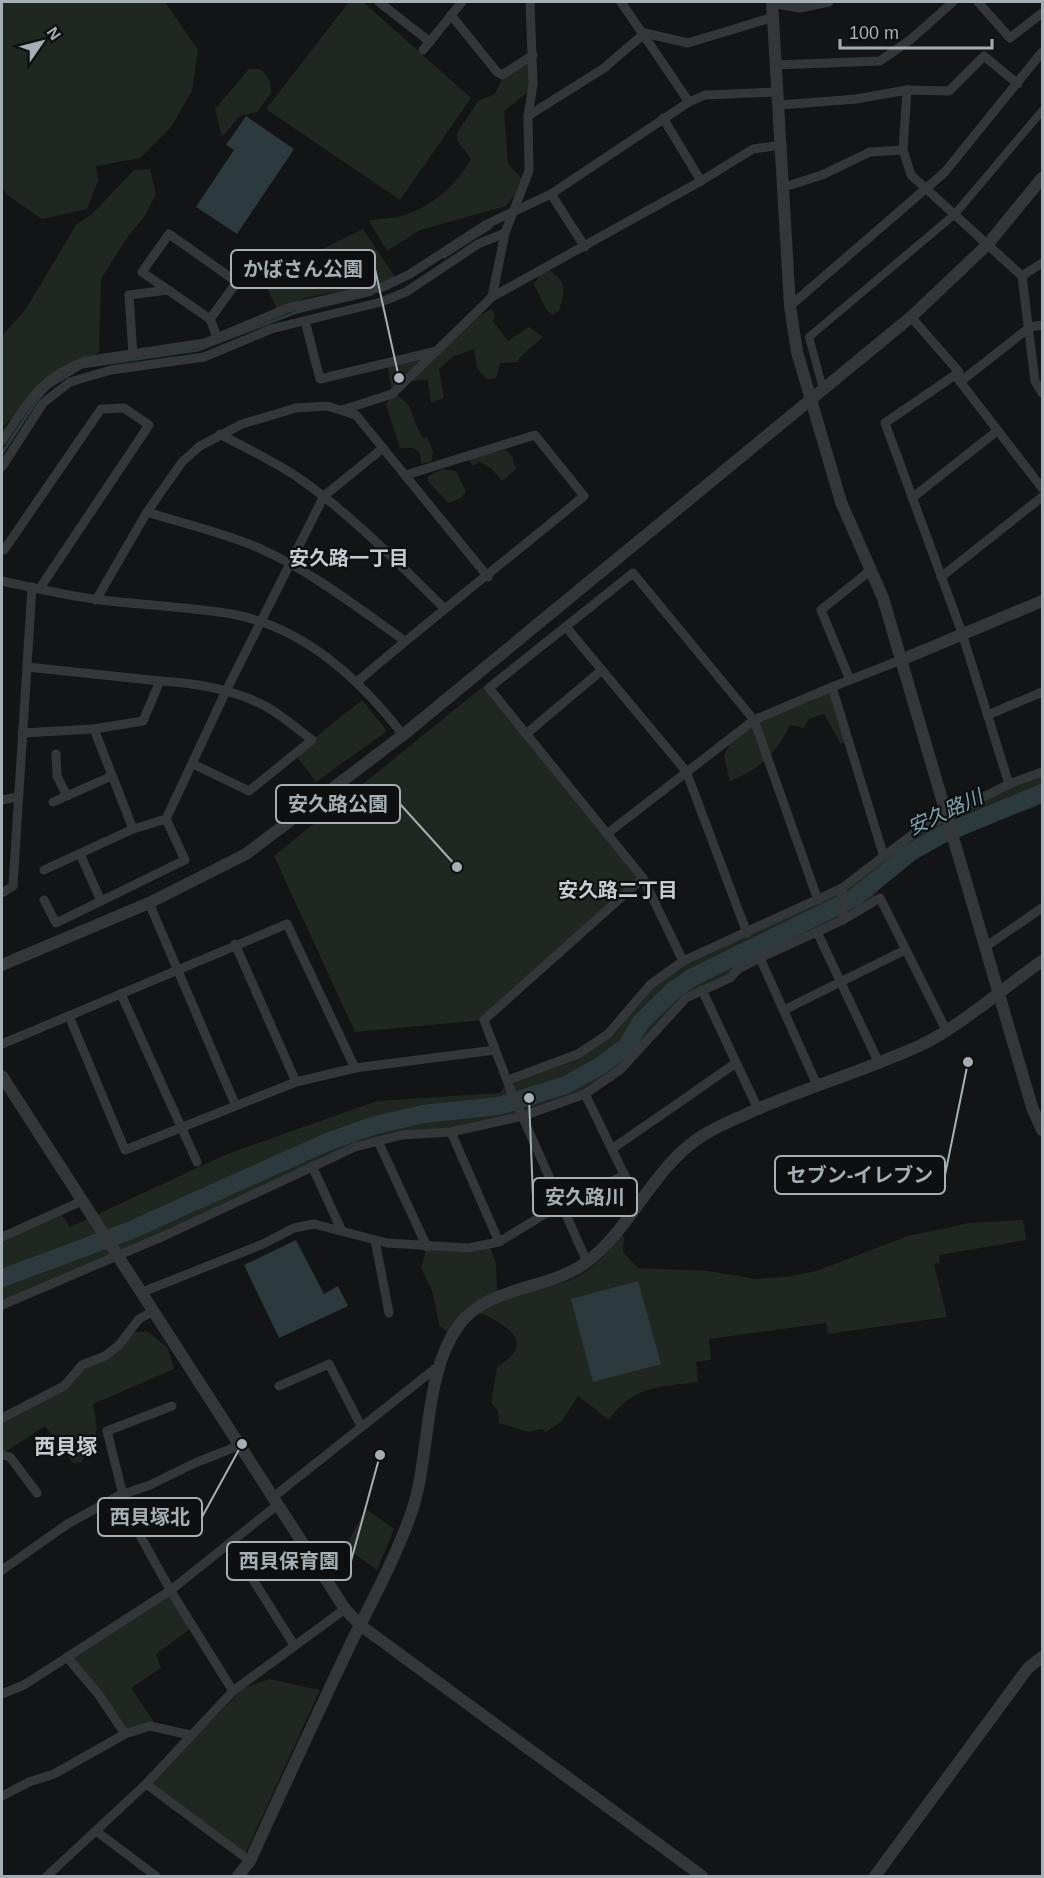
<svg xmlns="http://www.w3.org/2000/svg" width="1044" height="1878" viewBox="0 0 1044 1878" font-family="Helvetica,'Noto Sans JP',sans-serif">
<rect width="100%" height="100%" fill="#131415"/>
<g fill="#202720">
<path d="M2 2H165L198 50 192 91 171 127 140 158 96 166 98 181 87 209 42 219 7 195 2 187Z"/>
<path d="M349 2H363L471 98 400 200 266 109Z"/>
<path d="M533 55V88L504 111 508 164 525 182 506 206 420 230 387 251 369 221C379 218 388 219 398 217 428 210 457 185 471 159L457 140V133L478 101 495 94 502 79Z"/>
<path d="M249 69H261L270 81 271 93 257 112 240 116 222 137 215 109Z"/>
<path d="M150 169 156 194 145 216 126 239 101 279 99 352 36 392 2 428V336L26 309 76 225 92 214 134 170Z"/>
<path d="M363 229 397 280 365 291 330 293 304 298 278 311 268 290 251 282 302 263 316 252Z"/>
<path d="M548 269C568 283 565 289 559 311L552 315 546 309 534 284 540 275Z"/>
<path d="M492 309 495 315 493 321 508 341 529 327 543 337 519 358 518 362 500 363 496 378 486 379 477 368 474 349 454 356 439 369 444 398 431 403 428 380 410 381 393 394C415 401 411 421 423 438L427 437 433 451 432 461 421 464 420 453 413 448H400L386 405 392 394 387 363 440 350 476 317Z"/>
<path d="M505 450 512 456 516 469 502 481 492 469 480 462 473 466 468 459Z"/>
<path d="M443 469 456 471 466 492 461 498 448 503 428 481V476Z"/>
<path d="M485 685 643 878 484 1020 355 1032 274 856Z"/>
<path d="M832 687 848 740 841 744 824 714 809 719 804 728 790 725C776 754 759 770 730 781L724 756 734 735 754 720 810 702Z"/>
<path d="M362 700 387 731 316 782 295 754Z"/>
<path d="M1042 773V804C984 829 902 843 870 904L683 1001 638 1050 585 1094 510 1119 385 1137 2 1303V1240L61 1214 70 1227 227 1154 377 1101 500 1093 508 1080 578 1054 608 1034 670 969 853 880 917 831Z"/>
<path d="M1023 1220 1026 1240 939 1255 940 1263 934 1264 947 1317 828 1334 826 1323 709 1339 711 1360 696 1362 698 1382C659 1387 634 1385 609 1420L578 1396 562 1421 546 1432 542 1429 529 1432 499 1423 498 1411 491 1403 497 1367C542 1340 500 1322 474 1310L452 1336 439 1325 433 1293 421 1268 427 1247 489 1244 496 1263 497 1292C556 1288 584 1286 621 1235L624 1237 623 1252 638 1268 708 1271 755 1279 792 1276 816 1271 908 1236 969 1223Z"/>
<path d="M129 1332H148L168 1348 174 1369 93 1404C99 1433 99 1438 81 1462L73 1463 45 1426 2 1454V1414L64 1386 82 1365 105 1356Z"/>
<path d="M366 1509 394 1529 377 1570 345 1547Z"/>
<path d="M172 1593 190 1629 156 1654 161 1668 131 1688 154 1722 150 1726 122 1730 71 1655Z"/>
<path d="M269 1679 320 1690 244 1856 149 1786 242 1689Z"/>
</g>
<g fill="#2d3a3d">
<path d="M246 116 294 149 237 234 196 207 234 150 226 145Z"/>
<path d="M296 1240 324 1294 338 1286 348 1306 279 1338 244 1265Z"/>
<path d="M638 1281 661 1364 593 1382 571 1299Z"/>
</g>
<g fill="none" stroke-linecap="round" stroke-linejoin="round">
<g stroke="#2d3a3d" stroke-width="3">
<path d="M444 257 491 227"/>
<path d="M2 453 38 399 49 387 82 367 198 350 297 312 372 294"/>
</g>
<path stroke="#2d3a3d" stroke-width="18" d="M2 1278 129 1231 325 1143 372 1126 423 1114 499 1106 566 1085 600 1066 627 1046 641 1022 674 990 693 977 854 898 911 852 941 835 1042 793"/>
<path stroke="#343739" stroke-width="8" d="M823 389 809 337 955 214 1042 111"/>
<g stroke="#343739" stroke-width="9">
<path d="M379 2 430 42"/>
<path d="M621 2 689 102"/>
<path d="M978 2 1010 38 1042 13"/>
<path d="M772 3 800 8 829 2"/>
<path d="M451 15 497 72 502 75 533 55"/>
<path d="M423 50 462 2"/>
<path d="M775 65 880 61 910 40 953 2"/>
<path d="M907 90 903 150 911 175 1022 276 1035 381 1042 393"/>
<path d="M780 105 856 99 907 90 949 91 984 56 1018 84"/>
<path d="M528 116 604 68 645 33 688 43 774 17"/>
<path d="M663 118 701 181"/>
<path d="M784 187 822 175 870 152 903 150"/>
<path d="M551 194 585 247"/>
<path d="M1022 276 1042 263"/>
<path d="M492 297 701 181 753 149 782 145"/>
<path d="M790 306 945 172 1042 52"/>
<path d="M911 317 959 372 955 375"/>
<path d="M210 319 142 272 169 234 237 282 210 319 217 337"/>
<path d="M305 321 320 379 437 351"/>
<path d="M133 355 129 295 168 290"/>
<path d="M960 382 1030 327 1042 325"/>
<path d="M342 410 392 394 492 297 505 233"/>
<path d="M220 434C247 449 276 462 300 479 353 516 398 563 444 608"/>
<path d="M2 441C29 402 38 379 85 361L205 343 288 308 383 287 410 274 487 224 551 194 689 102 705 95 777 92"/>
<path d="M2 467 43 403 70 382 111 370 204 357 271 329 381 302 406 292 478 244 505 233 529 171 528 116 533 84 530 2"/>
<path d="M912 498 997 431"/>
<path d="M147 512C184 524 226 533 261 549 314 573 358 608 405 641"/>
<path d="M2 549 4 550 101 409 124 408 149 425 40 588"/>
<path d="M941 577 1042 497"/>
<path d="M2 581C34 588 67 596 100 600 144 605 189 607 232 614 304 627 360 679 403 735"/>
<path d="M96 600 147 512 182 462 200 446 242 424 296 408 327 406 356 415 488 577"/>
<path d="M566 627 686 771 747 933"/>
<path d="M27 667 160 681"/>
<path d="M850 680 821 610 871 570"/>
<path d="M358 681C432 618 509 558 584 496L535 435 406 475"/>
<path d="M988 715 1042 692"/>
<path d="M94 729 133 829"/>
<path d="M22 733 94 729 143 721 160 681C196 683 234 689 267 707 283 716 297 729 312 740L249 791 193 764"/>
<path d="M526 734 602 670"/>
<path d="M56 754 57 776 67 796"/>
<path d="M1009 784 962 633 885 423 955 375 1042 488"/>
<path d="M2 800 17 797"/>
<path d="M53 802 112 776"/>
<path d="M608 833 754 720 832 687"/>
<path d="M80 854 101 901"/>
<path d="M884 857 832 687 901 660"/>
<path d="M44 870 133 829 166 819"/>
<path d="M842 888 843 920"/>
<path d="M2 893 13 886 32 587"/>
<path d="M44 900 56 923 185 860 166 819 226 691 324 496 383 448"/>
<path d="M149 903 235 1104"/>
<path d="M817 932 878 1061"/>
<path d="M235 944 296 1082"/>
<path d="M985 947 1042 908"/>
<path d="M683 961 643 878 489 688 633 573 754 720 818 900"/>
<path d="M702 990 758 1109"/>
<path d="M121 994 197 1162"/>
<path d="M784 1010 905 950"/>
<path d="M69 1016 125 1150 296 1082 355 1068 495 1050"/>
<path d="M2 1044 287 924 355 1068"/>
<path d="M508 1080 578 1054 608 1034 650 985 683 961 842 888 917 831 1009 784 1042 772"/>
<path d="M817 1085 760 958 843 920 880 898 946 1030"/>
<path d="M585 1094 638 1203"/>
<path d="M451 1132 499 1242"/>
<path d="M378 1141 427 1247"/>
<path d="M612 1149 736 1063"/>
<path d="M312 1166 341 1229"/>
<path d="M2 1237 82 1201"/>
<path d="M375 1240 389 1313"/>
<path d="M587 1262 511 1091 484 1020 643 878"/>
<path d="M140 1293 263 1244 294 1228 314 1224 387 1243 468 1248 499 1242 561 1204 625 1175"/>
<path d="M2 1305 166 1235 355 1147 402 1135 451 1132 523 1116 585 1094 621 1069 686 998 730 978 738 969 760 958"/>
<path d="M279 1386 329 1364 361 1426"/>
<path d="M2 1418 64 1386 82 1365 105 1356 119 1345 139 1319 152 1312"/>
<path d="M2 1455 10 1457 37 1493"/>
<path d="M123 1495 107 1431 172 1406"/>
<path d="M118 1496 172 1593 233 1691"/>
<path d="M272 1498 441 1364"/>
<path d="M230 1543 294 1645"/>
<path d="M2 1570 66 1525 118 1496 150 1485 195 1463 238 1446"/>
<path d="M67 1657 99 1695 125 1734"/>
<path d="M2 1694 24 1685 171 1590 276 1506"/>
<path d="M146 1784 250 1861"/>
<path d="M2 1796 29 1782 54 1774 125 1734 150 1726 190 1735"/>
<path d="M96 1831 156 1876"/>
<path d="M47 1876 146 1784 233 1691 345 1609"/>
</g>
<g stroke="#343739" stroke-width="12">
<path d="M772 2 790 306 797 352 841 502 883 598 1032 1107 1042 1130"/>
<path d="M901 660 1042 601"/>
<path d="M2 965 149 903 246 854 403 735 911 317 988 244 1042 178"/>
<path d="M2 1076 345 1609 360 1625 702 1876"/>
<path d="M238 1876 250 1861C283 1788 316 1717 350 1645 372 1601 396 1557 412 1511 431 1454 423 1374 459 1325 488 1286 547 1290 584 1264 629 1232 651 1172 696 1140 714 1127 734 1120 753 1111 808 1087 867 1070 921 1045 959 1027 1006 986 1042 961"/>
<path d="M875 1876 1028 1668 1042 1657"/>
</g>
</g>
<g text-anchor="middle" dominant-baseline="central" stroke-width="4.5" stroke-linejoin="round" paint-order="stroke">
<g font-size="20" font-weight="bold" fill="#c6ccd1" stroke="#0e0f10">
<text x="349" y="558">安久路一丁目</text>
<text x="618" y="890">安久路二丁目</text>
</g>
<g font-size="20" font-style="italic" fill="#7ea6ae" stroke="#0e0f10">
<text transform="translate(945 812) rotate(-25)">安久路川</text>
</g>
<g font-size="21" font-weight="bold" fill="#c6ccd1" stroke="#0e0f10">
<text x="66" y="1446">西貝塚</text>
</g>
</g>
<path fill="none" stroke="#a5afb4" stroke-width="2" d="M399 378L375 269M457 867L400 804M968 1062L945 1175M529 1098L533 1197M242 1444L202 1517M380 1455L351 1561"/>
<g fill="#a5afb4" stroke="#0e0f10" stroke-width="2">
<circle cx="399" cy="378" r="6"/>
<circle cx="457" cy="867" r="6"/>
<circle cx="968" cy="1062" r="6"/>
<circle cx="529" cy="1098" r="6"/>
<circle cx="242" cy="1444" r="6"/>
<circle cx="380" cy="1455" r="6"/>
</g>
<g fill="#0e0f10" stroke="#a5afb4" stroke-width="2">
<rect x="231" y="250" width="144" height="38" rx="6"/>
<rect x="276" y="785" width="124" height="38" rx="6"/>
<rect x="775" y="1156" width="170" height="38" rx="6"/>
<rect x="533" y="1178" width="104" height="38" rx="6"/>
<rect x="98" y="1498" width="104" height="38" rx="6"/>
<rect x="227" y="1542" width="124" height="38" rx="6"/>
</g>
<g font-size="20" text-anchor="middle" font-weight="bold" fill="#a5afb4">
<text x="303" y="276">かばさん公園</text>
<text x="338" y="811">安久路公園</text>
<text x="860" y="1182">セブン-イレブン</text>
<text x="585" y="1204">安久路川</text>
<text x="150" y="1524">西貝塚北</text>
<text x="289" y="1568">西貝保育園</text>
</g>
<rect width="1044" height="1878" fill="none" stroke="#a5afb4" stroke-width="6"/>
<g transform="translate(42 42) rotate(55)" stroke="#0e0f10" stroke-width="4.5" paint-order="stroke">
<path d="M0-4.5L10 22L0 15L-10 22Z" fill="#a5afb4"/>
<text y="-9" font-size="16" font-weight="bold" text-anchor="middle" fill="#a5afb4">N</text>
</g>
<path d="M840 39v9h152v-9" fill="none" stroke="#a5afb4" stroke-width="3"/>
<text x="849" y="39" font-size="18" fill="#a5afb4" stroke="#0e0f10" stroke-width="4.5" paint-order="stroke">100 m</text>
</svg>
